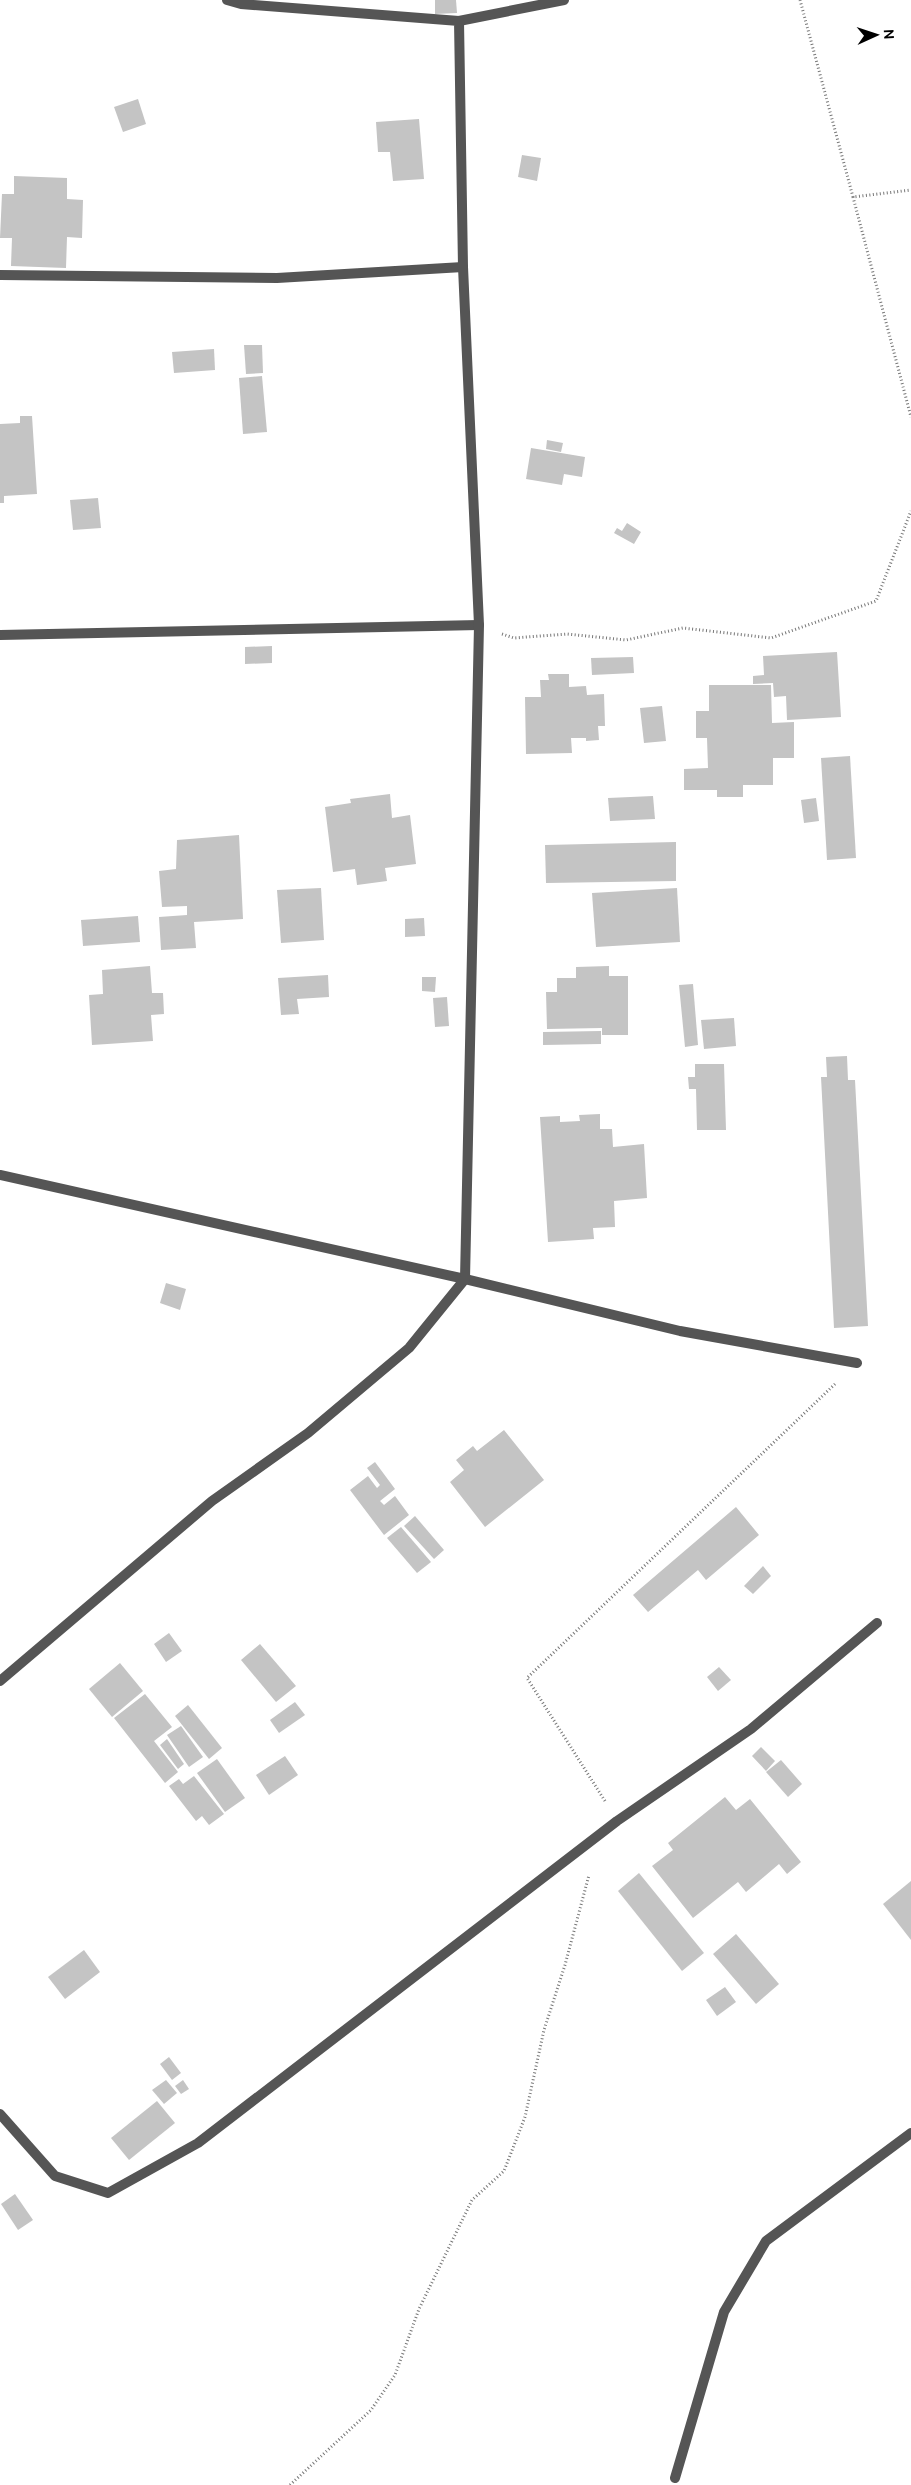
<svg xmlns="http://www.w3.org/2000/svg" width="911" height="2485" viewBox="0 0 911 2485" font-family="Ubuntu,sans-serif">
<rect width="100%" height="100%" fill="#fff"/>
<g fill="#c4c4c4">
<path d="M435 0H456L457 13 435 14Z"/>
<path d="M138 99 146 124 123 132 114 107Z"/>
<path d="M419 119 424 179 393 181 390 152H378L376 122Z"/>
<path d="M522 155 541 158 537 181 518 177Z"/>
<path d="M14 176 67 178V199L83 200 82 238 67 237 66 268 11 266 12 238H0L2 194H14Z"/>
<path d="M244 345H262L263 373 246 374Z"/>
<path d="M214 349 215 370 174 373 172 352Z"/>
<path d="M262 376 267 432 243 434 239 378Z"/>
<path d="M20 416H32L37 494 4 496V503H0V424L20 423Z"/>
<path d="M547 440 563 443 561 452 546 449Z"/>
<path d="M531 448 585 457 582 477 564 474 562 485 526 479Z"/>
<path d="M98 498 101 528 73 530 70 500Z"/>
<path d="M627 523 641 532 634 544 614 533 617 528 622 531Z"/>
<path d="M272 646V663L245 664V647Z"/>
<path d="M837 652 841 717 787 720 786 696 774 697 773 683 753 684V676L764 675 763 656Z"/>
<path d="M633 657 634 673 592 675 591 658Z"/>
<path d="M548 674H569V687L586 686 587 695 604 694 605 726H598L599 740 586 741V738H571L572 753 526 754 525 697H541L540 680H549Z"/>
<path d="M709 685H771L772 723 794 722V758H773V785H743V797H717V790H684V769L708 768 707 738H696V711H709Z"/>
<path d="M662 706 666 741 644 743 640 708Z"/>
<path d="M850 756 856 858 827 860 821 758Z"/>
<path d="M390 794 392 818 410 815 416 864 385 868 387 881 357 885 355 869 333 872 325 807 351 803 350 799Z"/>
<path d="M653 796 655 819 610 821 608 798Z"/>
<path d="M816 798 819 821 804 823 801 800Z"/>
<path d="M239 835 243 919 194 922 196 948 161 950 159 917 187 915V906L162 907 159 871 176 869 177 840Z"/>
<path d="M676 842V881L546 883 545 845Z"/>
<path d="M321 888 324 940 281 943 277 890Z"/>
<path d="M677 888 680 942 596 947 592 893Z"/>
<path d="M138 916 140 942 83 946 81 920Z"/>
<path d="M424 918 425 936 405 937V919Z"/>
<path d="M150 966 152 993H163L164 1014 151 1015 153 1041 92 1045 89 995 103 994 102 970Z"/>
<path d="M609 966V976H628V1035H602V1028L547 1029 546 992H557V978H576V967Z"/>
<path d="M328 975 329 997 297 999 299 1014 281 1015 278 978Z"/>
<path d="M422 977H436L435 992 422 991Z"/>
<path d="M693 984 698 1045 685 1047 679 985Z"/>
<path d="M447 997 449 1026 435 1027 433 998Z"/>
<path d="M734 1018 736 1046 704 1049 701 1020Z"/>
<path d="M601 1031V1044L543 1045V1032Z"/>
<path d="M847 1056 848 1080H855L868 1326 834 1328 821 1077H827L826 1057Z"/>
<path d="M695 1064H724L726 1130H697L696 1089H689L688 1077H695Z"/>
<path d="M600 1114V1129H612L613 1147 644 1144 647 1198 614 1201 615 1227 593 1228 594 1239 548 1242 540 1117 560 1116V1122L580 1121 579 1115Z"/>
<path d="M166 1283 186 1289 180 1310 160 1303Z"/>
<path d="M504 1430 544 1480 485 1527 450 1482 464 1470 456 1460 473 1446 477 1451Z"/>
<path d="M375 1462 395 1489 380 1501 384 1505 395 1496 409 1515 384 1535 350 1490 368 1476 377 1488 380 1485 367 1468Z"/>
<path d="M736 1507 759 1535 706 1580 698 1570 648 1612 633 1595Z"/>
<path d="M415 1516 444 1550 434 1559 404 1526Z"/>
<path d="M401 1527 431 1562 417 1573 387 1538Z"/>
<path d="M763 1566 771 1576 753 1594 744 1586Z"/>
<path d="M169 1633 182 1651 166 1662 154 1644Z"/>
<path d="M260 1644 296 1686 276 1702 241 1660Z"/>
<path d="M120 1663 143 1691 112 1717 89 1689Z"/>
<path d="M719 1667 731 1680 718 1691 707 1677Z"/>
<path d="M145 1694 172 1727 154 1741 178 1772 165 1783 114 1718Z"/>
<path d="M295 1702 305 1715 279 1733 270 1720Z"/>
<path d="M188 1705 222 1748 209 1759 175 1716Z"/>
<path d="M181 1726 203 1757 189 1767 167 1735Z"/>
<path d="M167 1739 184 1764 178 1769 160 1745Z"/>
<path d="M761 1747 775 1761 766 1771 752 1756Z"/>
<path d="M285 1756 298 1775 269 1795 256 1775Z"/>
<path d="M217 1759 245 1798 225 1812 197 1773Z"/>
<path d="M781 1760 802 1784 788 1797 766 1772Z"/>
<path d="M194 1776 224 1814 209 1825 202 1816 196 1821 169 1786 179 1779 183 1784Z"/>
<path d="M725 1797 736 1810 750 1799 801 1862 787 1874 779 1864 746 1892 738 1882 693 1918 652 1866 673 1850 668 1843Z"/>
<path d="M639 1873 704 1953 682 1971 618 1891Z"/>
<path d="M911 1881V1940L883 1904Z"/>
<path d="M736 1934 779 1984 756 2004 713 1954Z"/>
<path d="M84 1950 100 1972 65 1999 48 1977Z"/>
<path d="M725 1987 736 2002 717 2016 706 2000Z"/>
<path d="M169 2057 181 2073 172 2080 160 2064Z"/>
<path d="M166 2080 177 2093 164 2104 152 2090Z"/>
<path d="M183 2080 189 2089 181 2094 175 2086Z"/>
<path d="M157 2101 175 2123 129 2160 111 2138Z"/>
<path d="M15 2194 33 2220 18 2230 1 2204Z"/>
</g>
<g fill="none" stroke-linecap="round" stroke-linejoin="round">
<g stroke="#777" stroke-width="3" stroke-dasharray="1 2.5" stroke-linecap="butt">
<path d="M800 0 853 197 911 190"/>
<path d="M853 197 911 417"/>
<path d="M502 634 514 638 567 634 626 640 683 628 771 638 876 601 911 511"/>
<path d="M605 1801 527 1678 835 1384"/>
<path d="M290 2485 371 2410 395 2375 419 2309 472 2200 504 2171 525 2117 544 2030 565 1965 589 1875"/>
</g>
<g stroke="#555" stroke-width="10">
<path d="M459 21 564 0"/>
<path d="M0 275 277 278 463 267"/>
<path d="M0 635 479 625"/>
<path d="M0 1175 465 1279 680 1331 857 1363"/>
<path d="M0 1681 212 1501 308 1433 409 1348 465 1279 479 625 463 267 459 21 241 4 227 0"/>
<path d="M0 2114 55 2176 108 2193 198 2143 617 1821 751 1729 877 1623"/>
<path d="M675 2478 724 2312 766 2241 911 2133"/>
</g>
</g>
<g transform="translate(876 35) rotate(87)" stroke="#ffffff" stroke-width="4" paint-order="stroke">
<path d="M0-4L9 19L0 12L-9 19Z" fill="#000000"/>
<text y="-8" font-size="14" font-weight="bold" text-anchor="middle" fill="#000000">N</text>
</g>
</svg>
